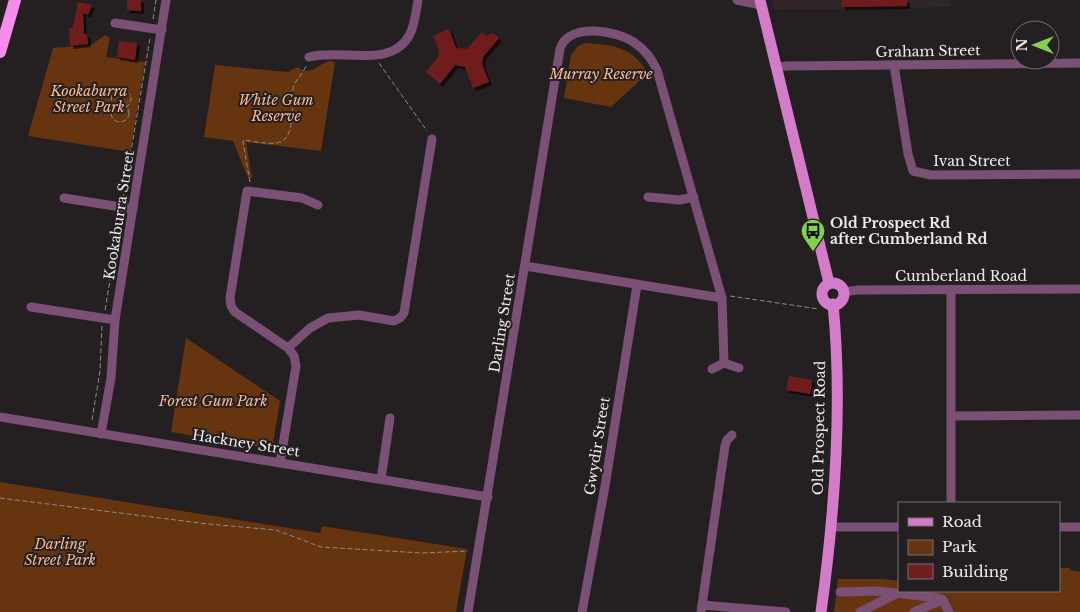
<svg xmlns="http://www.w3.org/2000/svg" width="1080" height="612" viewBox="0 0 1080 612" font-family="'Libre Baskerville',serif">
<defs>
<filter id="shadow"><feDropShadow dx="3" dy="3" stdDeviation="0" flood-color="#0009"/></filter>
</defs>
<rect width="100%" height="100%" fill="#242021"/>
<path fill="#302529" d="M773 0H951V7L775 10Z"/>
<g fill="#66340f">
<path d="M105 35 110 38 106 57 145 62 130 152 28 136 53 48 91 45Z"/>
<path d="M586 43C614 45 632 47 648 73L611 107 564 98 571 55 578 46Z"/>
<path d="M331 61 335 62 321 151 246 142 252 178H248L233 141 204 137 215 65 288 72 297 67C311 78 317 63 331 61Z"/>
<path d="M186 338 280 401 273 443 265 448 171 432Z"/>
<path d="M0 482 320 533 322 526 467 549 456 612H0Z"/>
<path d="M1059 568H1070V570L1080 572V612H834L838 579H884L899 581V591H1059Z"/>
</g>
<g fill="#701f1e" filter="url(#shadow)">
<path d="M127 0H141V11L127 10Z"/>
<path d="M842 0H907V6L842 7Z"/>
<path d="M78 2 92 5 88 15 83 13 84 34H87L88 44 70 46 69 28H73Z"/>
<path d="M449 29 456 48 467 49 482 32 487 36 493 33 499 38 483 57 482 64 489 82 473 88 465 67 455 65 440 84 426 72 438 57 439 50 433 36Z"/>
<path d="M119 41 137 43 135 60 117 57Z"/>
<path d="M789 376 812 380 810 394 786 390Z"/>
</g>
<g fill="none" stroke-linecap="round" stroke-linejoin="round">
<g stroke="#8e8a8b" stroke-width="1" stroke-dasharray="5 2.5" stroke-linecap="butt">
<path d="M153 19 156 0"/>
<path d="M379 63 427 131"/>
<circle cx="120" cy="113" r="9"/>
<path d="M113 107 111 104 112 95 115 91 124 90 131 95V100L127 107"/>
<path d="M250 182 243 142 244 140C286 147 290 146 293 105 293 99 292 94 293 89 295 79 304 74 306 65"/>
<path d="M123 199 150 38"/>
<path d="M730 296 819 309"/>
<path d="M105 310 121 215"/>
<path d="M92 420 100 371 102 326"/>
<path d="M0 498 208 524 276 530 321 547 422 553 468 551"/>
</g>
<g stroke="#7a5075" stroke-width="9">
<path d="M737 0 761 5"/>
<path d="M115 23 162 30"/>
<path d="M309 57C341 48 392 70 410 34 415 24 416 11 418 0"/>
<path d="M894 65 908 154 913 171 931 175 1080 174"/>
<path d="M777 67 787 66 1080 63"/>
<path d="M648 197 680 200 694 197"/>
<path d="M64 198 133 209"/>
<path d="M525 266 722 298"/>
<path d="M843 292 858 290 1080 289"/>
<path d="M31 307 115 320"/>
<path d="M288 348 310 328 328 318 359 315 394 321 400 318 404 313 432 139"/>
<path d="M712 369 724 363 739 368"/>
<path d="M952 416 1080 415"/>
<path d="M0 417 488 497"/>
<path d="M101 434 111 378 115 320 166 0"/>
<path d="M280 463 296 366 294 356 288 348 235 312 231 306 230 298 247 191 302 198 318 205"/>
<path d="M381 479 390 418"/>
<path d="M951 503V290"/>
<path d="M830 527H899"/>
<path d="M1059 527H1080"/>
<path d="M840 592 878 591 938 598 943 600 949 612"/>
<path d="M702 605 786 612"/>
<path d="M468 612 560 49C568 22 617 30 635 43 645 50 652 59 657 70L722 298 724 363"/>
<path d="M582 612 605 486 637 285"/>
<path d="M701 612 725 446 727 440 732 435"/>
<path d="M860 612 896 594"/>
<path d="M914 612 942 600"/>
</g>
<g stroke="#d47bca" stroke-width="11">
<path d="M760 0 829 283"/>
<circle cx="833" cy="294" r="11"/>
<path d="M821 612C835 511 843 406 833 304"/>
</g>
<path stroke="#f78cec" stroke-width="12" d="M0 52 15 0"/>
</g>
<defs>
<symbol id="bus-pin" viewBox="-11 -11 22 30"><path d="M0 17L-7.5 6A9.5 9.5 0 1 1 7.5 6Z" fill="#84cf4d" stroke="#242021"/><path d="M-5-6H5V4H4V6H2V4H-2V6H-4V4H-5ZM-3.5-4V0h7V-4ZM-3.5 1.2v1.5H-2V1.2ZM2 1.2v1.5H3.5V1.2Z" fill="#111"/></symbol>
</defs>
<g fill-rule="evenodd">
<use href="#bus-pin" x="799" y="217" width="28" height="38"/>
</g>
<g text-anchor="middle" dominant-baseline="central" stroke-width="4" stroke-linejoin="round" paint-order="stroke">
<g font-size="14" fill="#eeeaeb" stroke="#242021">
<text transform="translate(928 51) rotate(-1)">Graham Street</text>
<text x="972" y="161">Ivan Street</text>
<text transform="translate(119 215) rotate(-81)">Kookaburra Street</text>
<text x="961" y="276">Cumberland Road</text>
<text transform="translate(502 323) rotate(-81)">Darling Street</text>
<text transform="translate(819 428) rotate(-89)">Old Prospect Road</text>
<text transform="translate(246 443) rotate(9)">Hackney Street</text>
<text transform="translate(597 446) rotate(-81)">Gwydir Street</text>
</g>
<g font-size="14" font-style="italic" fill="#f7ba94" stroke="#242021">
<text x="601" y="74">Murray Reserve</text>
<text x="89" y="91">Kookaburra<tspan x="89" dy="16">Street Park</tspan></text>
<text x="276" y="100">White Gum<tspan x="276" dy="16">Reserve</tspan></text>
<text x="213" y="401">Forest Gum Park</text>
<text x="60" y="544">Darling<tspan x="60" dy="16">Street Park</tspan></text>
</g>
<g font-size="14" font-weight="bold" fill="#eeeaeb" stroke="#242021" text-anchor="start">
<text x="830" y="223">Old Prospect Rd<tspan x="830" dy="16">after Cumberland Rd</tspan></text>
</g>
</g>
<rect x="898" y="502" width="162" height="90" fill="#242021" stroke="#757172"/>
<rect x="908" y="518" width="25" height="8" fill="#d47bca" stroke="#757172"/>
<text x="942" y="527" font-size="15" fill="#eeeaeb">Road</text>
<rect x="908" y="540" width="25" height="15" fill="#66340f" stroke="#757172"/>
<text x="942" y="552" font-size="15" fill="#eeeaeb">Park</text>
<rect x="908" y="564" width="25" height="15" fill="#701f1e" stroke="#757172"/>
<text x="942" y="577" font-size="15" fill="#eeeaeb">Building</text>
<g transform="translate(1035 45) rotate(270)"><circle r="24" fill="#242021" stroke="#757172"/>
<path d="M0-4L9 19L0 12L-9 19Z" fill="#84cf4d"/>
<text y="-8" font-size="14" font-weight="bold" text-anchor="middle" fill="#eeeaeb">N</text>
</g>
</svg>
